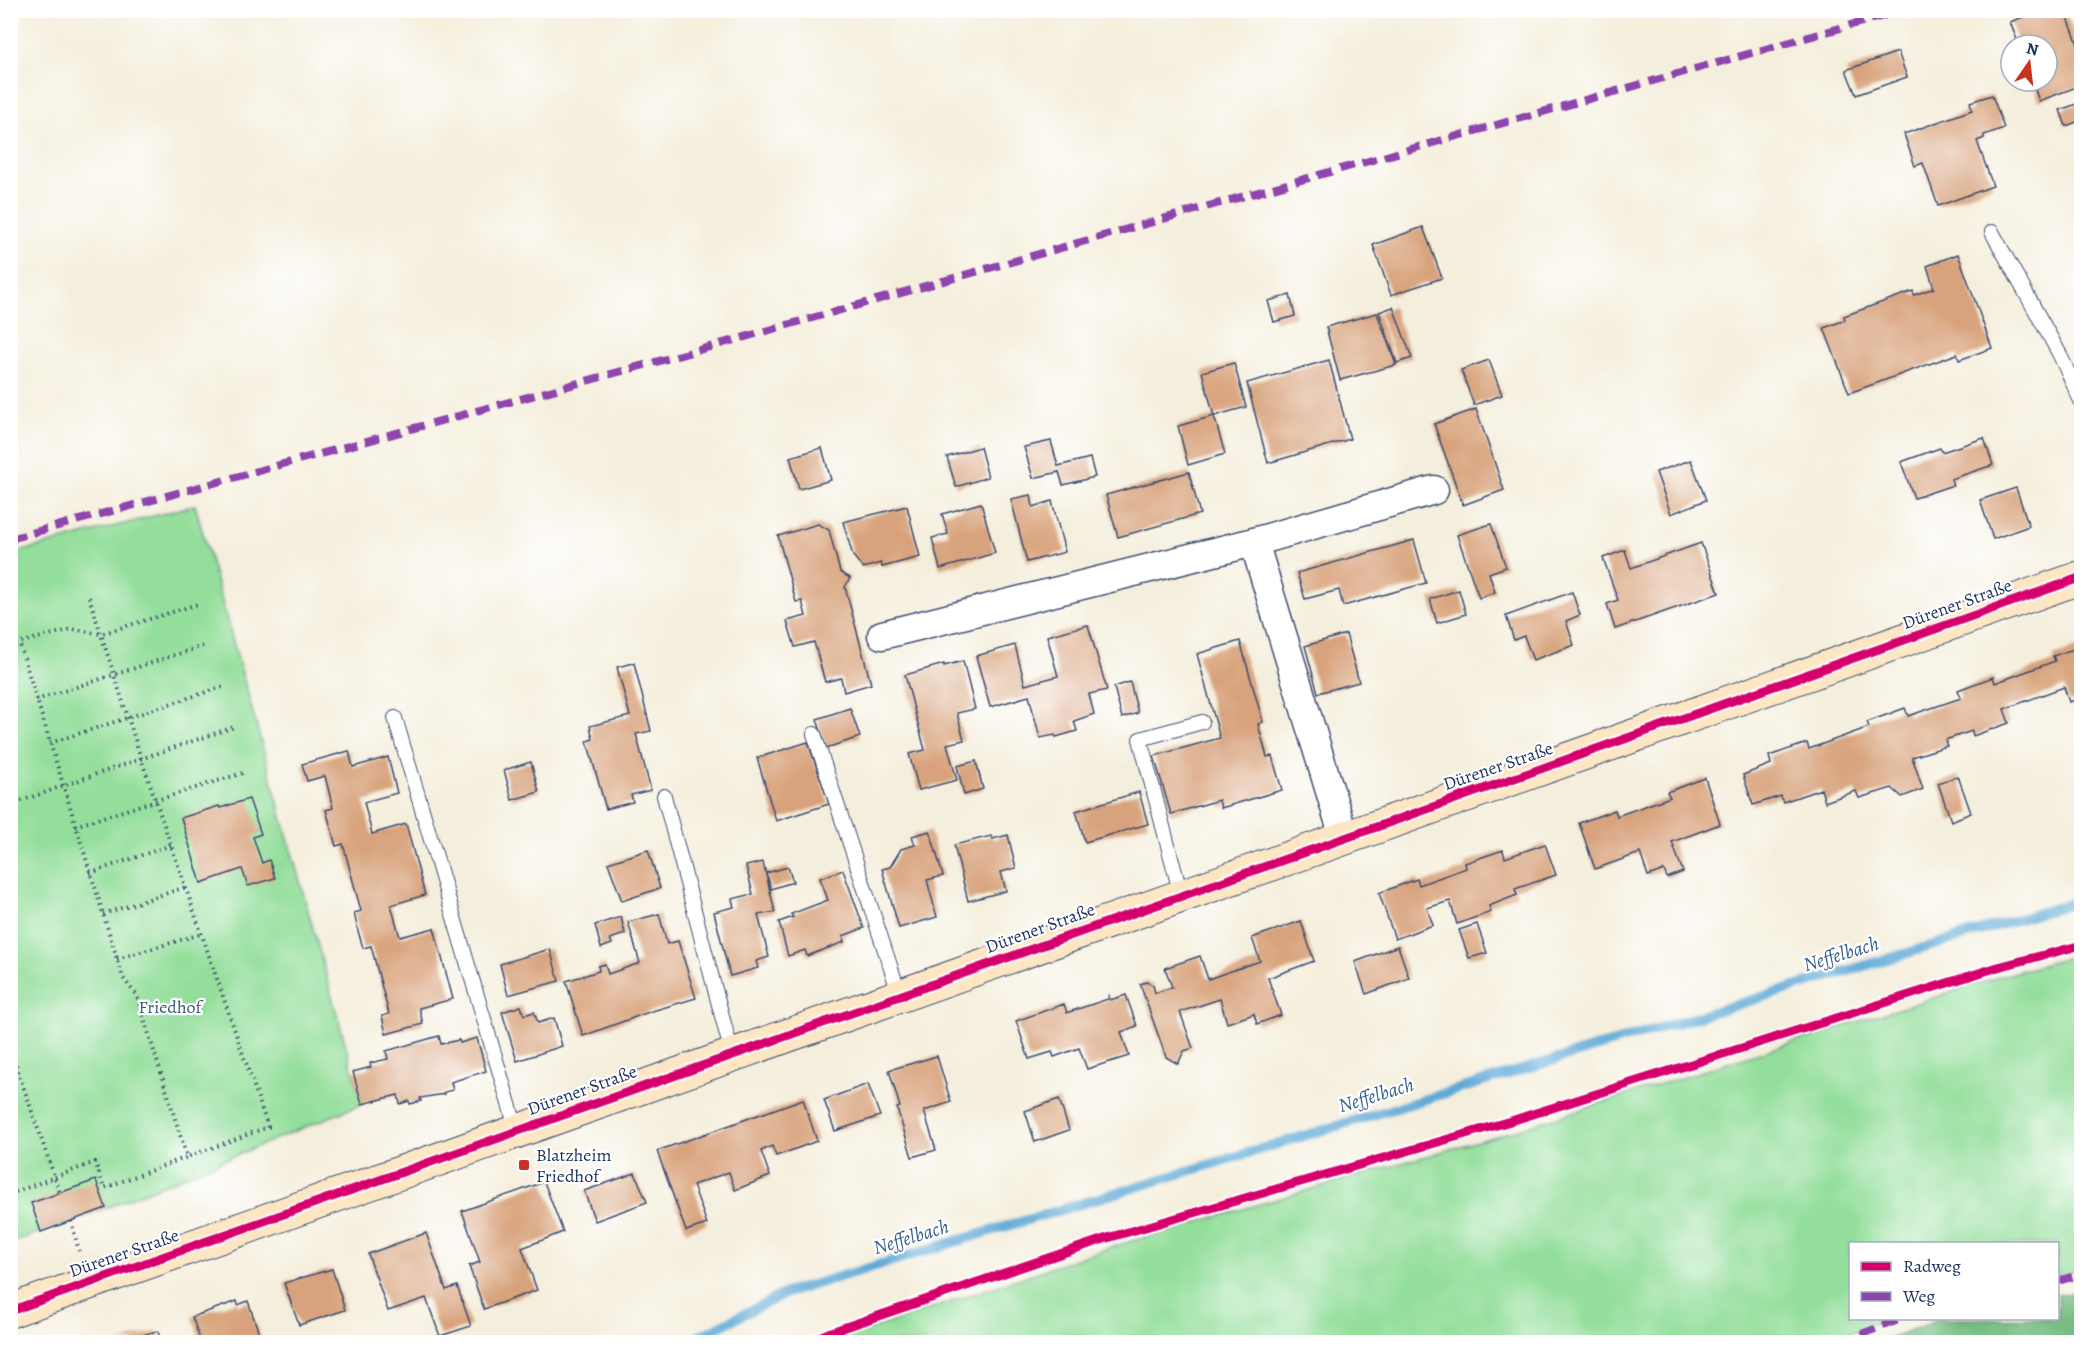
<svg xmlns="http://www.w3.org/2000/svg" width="2092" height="1353" viewBox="0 0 2092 1353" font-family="Alegreya,serif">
<rect width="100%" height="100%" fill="#fff"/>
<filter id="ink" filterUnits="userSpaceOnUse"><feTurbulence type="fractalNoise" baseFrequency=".0167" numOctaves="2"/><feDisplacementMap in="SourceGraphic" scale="12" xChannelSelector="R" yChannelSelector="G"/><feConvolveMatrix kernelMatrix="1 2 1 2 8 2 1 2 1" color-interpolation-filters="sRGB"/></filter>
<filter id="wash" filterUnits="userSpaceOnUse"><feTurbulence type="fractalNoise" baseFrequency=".008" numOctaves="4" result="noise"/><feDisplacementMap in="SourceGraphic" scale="24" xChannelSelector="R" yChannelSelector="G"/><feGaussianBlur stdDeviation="1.35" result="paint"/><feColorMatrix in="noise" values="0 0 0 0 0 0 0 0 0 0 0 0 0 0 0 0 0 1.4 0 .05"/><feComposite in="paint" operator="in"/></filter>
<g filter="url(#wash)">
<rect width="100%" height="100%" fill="#f4eedc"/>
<g fill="#93de9a" stroke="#57867c" stroke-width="1.5">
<path d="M195 505 362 1104 106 1208 11 1243V554Z"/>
<path d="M2081 954V1269L2058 1276V1244H1850V1318L1889 1319 1824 1342H833L1108 1248 1513 1131 2002 976Z"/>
</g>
<path fill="#76bd82" stroke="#487670" stroke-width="1.5" d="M2081 1288V1342H1878L1941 1319 2058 1318V1294L2067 1293Z"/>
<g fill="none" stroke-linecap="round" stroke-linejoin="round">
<path stroke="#5faad7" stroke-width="10" d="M688 1342 786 1293 2082 900"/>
</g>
<g id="blocks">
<g fill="#d8a37b">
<path d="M2042 10H2065L2082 55V85L2039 101 2032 81H2047V45H2019L2010 22Z"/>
<path d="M1898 52 1907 77 1856 95 1846 70Z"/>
<path d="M1992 95 2004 128 1984 135V138L1977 141 1993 186 1938 206 1923 163 1915 166 1904 134 1972 110 1970 102Z"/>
<path d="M2082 102V120L2066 126 2060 110Z"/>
<path d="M1423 227 1442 278 1391 295 1373 245Z"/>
<path d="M1958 254 1992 348 1959 360 1957 354 1849 393 1824 328 1845 320 1844 316 1913 291 1914 295 1934 288 1927 266Z"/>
<path d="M1290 295 1295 316 1274 322 1268 301Z"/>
<path d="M1393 307 1412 358 1397 363 1379 312Z"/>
<path d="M1377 313 1396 365 1340 380 1326 327Z"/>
<path d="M1329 360 1350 439 1268 463 1247 383Z"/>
<path d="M1489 360 1502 395 1474 405 1461 370Z"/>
<path d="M1234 363 1246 407 1214 416 1202 372Z"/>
<path d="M1476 409 1504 490 1463 505 1434 424Z"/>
<path d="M1214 416 1225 454 1188 465 1178 426Z"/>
<path d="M1984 438 1993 465 1951 479 1953 485 1914 498 1901 462 1940 448 1942 452Z"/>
<path d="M1051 441 1058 466 1090 458 1095 477 1063 485 1059 472 1033 478 1024 447Z"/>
<path d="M980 447 988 477 956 487 947 457Z"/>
<path d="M822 448 831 480 799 489 790 457Z"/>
<path d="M1691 460 1706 500 1671 514 1656 472Z"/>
<path d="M1189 472 1200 514 1118 537 1106 495Z"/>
<path d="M2016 488 2029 526 1993 539 1980 500Z"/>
<path d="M1031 495 1033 507 1052 501 1065 552 1027 562 1011 499Z"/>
<path d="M981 503 995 553 940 569 932 538 948 534 942 514Z"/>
<path d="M907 506 920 557 882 567 881 563 863 568 853 556 843 522Z"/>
<path d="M818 524 829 530 840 572 850 578 845 587 871 684 844 692 841 678 825 682 814 642 795 647 787 621 806 616 802 601 796 602 778 536Z"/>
<path d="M1491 524 1506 567 1489 573 1495 592 1479 598 1457 535Z"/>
<path d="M1414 540 1426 583 1343 606 1339 590 1305 599 1297 573Z"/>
<path d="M1701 543 1719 593 1615 629 1607 604 1618 600 1603 558 1625 550 1631 568Z"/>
<path d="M1459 590 1466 614 1437 623 1430 599Z"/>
<path d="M1572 592 1580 615 1566 621 1574 645 1533 660 1524 636 1514 640 1506 616Z"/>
<path d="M1088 625 1107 690 1089 694 1094 714 1074 721 1077 731 1056 737 1055 735 1040 738 1029 696 990 707 976 656 1015 645 1025 685 1058 676 1047 636Z"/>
<path d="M1346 634 1359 682 1318 693 1305 646Z"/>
<path d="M1240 641 1263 722 1258 724 1267 757 1272 756 1282 790 1221 808 1219 800 1171 814 1154 756 1220 738 1197 654Z"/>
<path d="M2082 646V698L2069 702 2064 687 2004 709 2009 723 1973 736 1972 731 1945 740 1947 746 1912 757 1923 789 1902 797 1892 788 1859 798 1856 791 1825 802 1821 789 1783 802 1781 796 1753 805 1743 775 1771 764 1769 756 1807 743 1809 749 1869 727 1867 722 1905 708 1908 716 1961 698 1958 690 1993 677 1995 683 2055 661 2053 656Z"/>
<path d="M963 661 975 709 957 713 964 740 947 744 957 780 919 790 909 754 925 750 905 675 944 664V666Z"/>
<path d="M634 663 651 731 636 734 651 790 631 795 633 802 606 809 587 741 593 739 590 726 630 716 617 667Z"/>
<path d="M1130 682 1138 713 1122 718 1114 687Z"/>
<path d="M850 708 860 737 826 748 817 719Z"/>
<path d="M808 742 829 804 776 821 757 758Z"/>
<path d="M349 751 353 767 388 757 397 793 364 802 372 834 406 824 425 895 391 905 400 937 434 928 453 999 419 1008 423 1024 386 1034 382 1016 389 1014 371 946 363 948 358 931 354 913 361 911 343 844 336 846 326 810 333 808 325 776 307 781 302 764Z"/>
<path d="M976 761 983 789 964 795 957 766Z"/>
<path d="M531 762 539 792 512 800 504 770Z"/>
<path d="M1958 776 1971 813 1951 821 1938 783Z"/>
<path d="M1705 778 1720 824 1672 842 1683 872 1667 878 1664 870 1648 876 1640 853 1595 869 1579 823 1615 810 1617 816 1670 797 1667 792Z"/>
<path d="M1139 792 1148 824 1085 842 1076 811Z"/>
<path d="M249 799 261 834 253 837 262 863 269 860 275 878 248 886 242 869 201 883 181 818 219 806 220 808Z"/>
<path d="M930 831 943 876 927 880 937 917 899 928 882 869 890 867 901 849 915 845 912 836Z"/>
<path d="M1008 835 1016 868 1001 872 1006 891 968 901 954 845 991 836 993 839Z"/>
<path d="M1545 844 1556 875 1515 889 1517 895 1489 906 1491 912 1457 924 1450 901 1427 908 1433 925 1395 939 1379 893 1417 879 1419 885 1466 868 1465 863 1503 850 1505 858Z"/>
<path d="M648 850 660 888 622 901 608 863Z"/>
<path d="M763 862 775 912 758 915 769 957 756 961 758 968 730 976 714 912 734 907 732 899 753 894 746 866Z"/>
<path d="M788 867 793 882 771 889 766 873Z"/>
<path d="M843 870 864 928 843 936 844 942 807 956 805 950 788 956 779 922 793 917 791 914 828 900 820 878Z"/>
<path d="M659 914 667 944 678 941 696 998 649 1012 583 1036 566 981 599 971 598 966 605 964 608 974 640 963 628 922Z"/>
<path d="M621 917 625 934 610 939 612 944 601 948 595 925Z"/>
<path d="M1301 921 1314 961 1268 978 1281 1015 1257 1024 1254 1014 1227 1023 1220 999 1180 1012 1193 1048 1184 1051 1178 1064 1166 1057 1140 984 1146 982 1153 985 1155 993 1172 987 1165 968 1200 956 1208 979 1260 961 1252 938Z"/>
<path d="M1477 924 1487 953 1469 958 1459 930Z"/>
<path d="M1398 946 1409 978 1366 994 1355 962Z"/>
<path d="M550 949 559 981 508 995 500 964Z"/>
<path d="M1126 995 1137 1026 1121 1032 1129 1056 1087 1069 1079 1048 1054 1057 1052 1052 1029 1059 1016 1021 1064 1004 1067 1013 1069 1012 1108 999 1109 996 1110 1000Z"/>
<path d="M521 1006 524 1015 534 1012 538 1023 554 1018 562 1046 517 1061 502 1012Z"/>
<path d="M439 1036 441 1044 459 1040 460 1043 477 1038 486 1071 451 1082 453 1090 444 1092V1094L420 1098 421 1101 410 1104 409 1101 400 1104 398 1095 362 1104 353 1072 371 1067 370 1063 388 1059 386 1051Z"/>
<path d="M937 1056 951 1102 924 1111 936 1150 912 1157 897 1108 900 1107 889 1070Z"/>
<path d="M868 1084 880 1116 835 1131 824 1100Z"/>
<path d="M803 1099 817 1141 776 1156 772 1146 761 1151 770 1176 735 1190 729 1172 693 1185 707 1224 686 1231 657 1151Z"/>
<path d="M1059 1099 1069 1130 1035 1142 1025 1111Z"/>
<path d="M635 1173 647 1202 595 1221 584 1191Z"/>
<path d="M96 1180 106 1208 41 1232 31 1203Z"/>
<path d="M544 1182 563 1232 522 1248 537 1290 484 1309 469 1266 480 1262 462 1211Z"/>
<path d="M426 1233 446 1290 457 1286 471 1326 440 1336 426 1298 388 1311 368 1254Z"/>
<path d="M332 1269 345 1310 299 1325 284 1283Z"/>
<path d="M237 1301 238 1305 248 1301 261 1339 251 1342H201L192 1317Z"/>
<path d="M158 1331 161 1342H119L135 1337Z"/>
</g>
</g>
</g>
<g filter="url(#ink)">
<use href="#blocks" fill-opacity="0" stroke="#3c4c71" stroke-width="1.5"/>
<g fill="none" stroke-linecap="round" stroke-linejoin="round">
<defs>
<g id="lane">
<path d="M1992 232 2059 353 2082 403"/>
<path d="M395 718 517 1131"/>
<path d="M814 734 900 996"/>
<path d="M664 796 732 1054"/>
<path d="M1181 895 1140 739 1202 722"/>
</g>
<g id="street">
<path d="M1254 542 1344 837"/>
<path d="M882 635 1254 542 1434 490"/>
</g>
<path id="secondary" d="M10 1311 2082 577"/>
</defs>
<use href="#lane" stroke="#3c4c71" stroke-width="16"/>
<use href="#street" stroke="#3c4c71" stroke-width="31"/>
<use href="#secondary" stroke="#3c4c71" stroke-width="35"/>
<g stroke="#3c4c71" stroke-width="4" stroke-dasharray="1.5 4.5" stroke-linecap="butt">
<path d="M89 597 141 758 268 1127 187 1157"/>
<path d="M10 645 73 629 101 634 198 604"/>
<path d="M36 700 206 645"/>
<path d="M50 743 225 686"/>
<path d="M10 805 85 778 234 727"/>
<path d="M75 826 246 772"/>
<path d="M90 873 171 845"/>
<path d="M103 914 186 887"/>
<path d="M117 959 201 934"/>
<path d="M10 1048 60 1193"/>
<path d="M10 1194 95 1162 104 1188 187 1157 137 996 123 978 19 642"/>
<path d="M71 1221 79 1251"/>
</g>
<use href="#lane" stroke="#fff" stroke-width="14"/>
<use href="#street" stroke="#fff" stroke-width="28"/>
<use href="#secondary" stroke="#fce6c4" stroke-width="33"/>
<g stroke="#8e44ad" stroke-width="8" stroke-dasharray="15 8" stroke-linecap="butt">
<path d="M10 539 688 353 1904 10"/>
<path d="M2058 1281 2082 1274"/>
<path d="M1840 1342 1904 1318"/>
</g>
<defs>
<g id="cycleway">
<path d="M10 1311 2082 577"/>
<path d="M808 1342 831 1332 1104 1239 1514 1120 1998 967 2082 945"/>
</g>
</defs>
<use href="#cycleway" stroke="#fff" stroke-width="13"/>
<use href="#cycleway" stroke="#d6006c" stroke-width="9"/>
</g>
</g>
<rect fill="#c8321e" stroke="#fff" stroke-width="2" x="518" y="1159" width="12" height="12" rx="3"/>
<g text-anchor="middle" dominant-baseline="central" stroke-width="4.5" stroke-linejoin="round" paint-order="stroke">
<g font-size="18" fill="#1b2f5e" stroke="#fff">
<text transform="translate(1957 604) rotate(-20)">Dürener Straße</text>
<text transform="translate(1498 766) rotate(-19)">Dürener Straße</text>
<text transform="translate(1040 928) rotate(-20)">Dürener Straße</text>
<text transform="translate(582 1090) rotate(-20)">Dürener Straße</text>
<text transform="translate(124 1253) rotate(-19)">Dürener Straße</text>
</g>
<g font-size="18" fill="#395b6d" stroke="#fff">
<text x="170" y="1007">Friedhof</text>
</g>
<g font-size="18" fill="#1b2f5e" stroke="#fff" text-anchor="start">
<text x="536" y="1155">Blatzheim<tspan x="536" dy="21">Friedhof</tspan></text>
</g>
<g font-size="20" font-style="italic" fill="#36608e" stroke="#fff">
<text transform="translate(1841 954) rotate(-17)">Neffelbach</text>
<text transform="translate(1376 1095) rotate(-17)">Neffelbach</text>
<text transform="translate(911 1237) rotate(-17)">Neffelbach</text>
</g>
</g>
<rect width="2092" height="1353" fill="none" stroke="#fff" stroke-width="36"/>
<rect x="1849" y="1242" width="210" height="78" fill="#ffffff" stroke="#a4acbf" stroke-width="1.5"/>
<rect x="1861" y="1262" width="30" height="9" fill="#d6006c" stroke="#a4acbf" stroke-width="1.5"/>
<text x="1903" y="1272" font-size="18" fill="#1b2f5e">Radweg</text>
<rect x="1861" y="1292" width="30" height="9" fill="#8e44ad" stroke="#a4acbf" stroke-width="1.5"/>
<text x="1903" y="1302" font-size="18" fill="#1b2f5e">Weg</text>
<g transform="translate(2029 63) rotate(14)"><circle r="28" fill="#ffffff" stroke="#a4acbf" stroke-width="1.5"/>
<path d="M0-4.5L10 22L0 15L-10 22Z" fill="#c8321e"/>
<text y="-9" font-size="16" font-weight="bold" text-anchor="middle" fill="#1b2f5e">N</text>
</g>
</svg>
